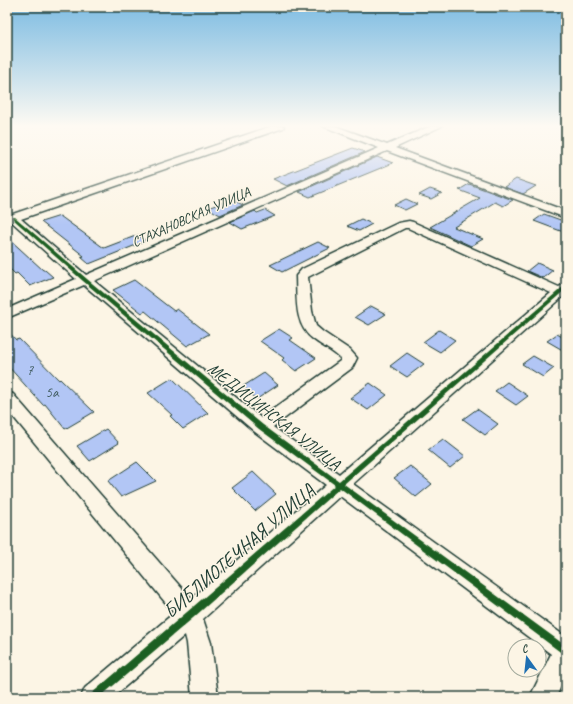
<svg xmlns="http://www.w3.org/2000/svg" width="573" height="704" viewBox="0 0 573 704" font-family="Caveat,sans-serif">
<rect width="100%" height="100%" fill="#fcf5e5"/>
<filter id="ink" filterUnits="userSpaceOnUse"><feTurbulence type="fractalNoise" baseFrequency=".025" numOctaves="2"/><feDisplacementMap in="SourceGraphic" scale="8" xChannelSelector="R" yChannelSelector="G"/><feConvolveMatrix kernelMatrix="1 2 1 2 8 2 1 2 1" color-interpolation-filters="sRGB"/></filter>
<g filter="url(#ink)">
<g fill="#b2c6f5" stroke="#1f3d34">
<path d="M353 148 365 152 287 186 273 179Z"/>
<path d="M377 157 393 163 310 197 299 192Z"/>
<path d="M516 179 536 186 523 194 504 187Z"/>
<path d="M469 184 513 200 503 206 495 202 454 227 483 239 471 246 430 227 480 198 459 190Z"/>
<path d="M430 189 442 193 431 199 419 195Z"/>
<path d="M231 199 243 205 220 215 208 208Z"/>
<path d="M406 199 417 204 405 210 394 205Z"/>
<path d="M265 210 275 216 242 229 230 222 255 211 257 213Z"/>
<path d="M544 214 566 222V233L534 221Z"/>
<path d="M60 216 104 248 138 235 146 241 89 264 81 257 84 256 41 222Z"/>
<path d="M361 219 372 224 359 231 347 226Z"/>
<path d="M7 237 43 270H45L53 277 30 286 17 273 15 274 7 266Z"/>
<path d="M318 242 330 248 282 272 270 265Z"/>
<path d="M537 263 553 270 543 278 527 271Z"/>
<path d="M134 280 174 311 177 309 209 334 187 346 145 311 142 313 113 290Z"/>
<path d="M371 306 386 314 369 325 355 317Z"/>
<path d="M279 329 293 338 290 340 316 358 296 371 282 360 284 358 260 341Z"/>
<path d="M7 330 16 340 19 339 59 380 60 379 94 412 65 429 45 404 43 405 7 365Z"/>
<path d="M439 330 455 340 440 352 423 342Z"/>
<path d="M557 334 566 339V352L547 341Z"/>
<path d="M407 353 424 364 407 377 390 366Z"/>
<path d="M533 356 554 368 543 377 522 364Z"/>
<path d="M264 373 278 385 257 399 242 387Z"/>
<path d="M172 378 208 413 183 429 170 416 172 415 148 393Z"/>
<path d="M507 382 528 396 516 405 495 391Z"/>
<path d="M370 383 387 395 368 410 350 398Z"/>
<path d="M477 409 498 424 485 435 463 419Z"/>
<path d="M106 429 119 443 90 461 77 446Z"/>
<path d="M443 439 465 456 450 468 428 450Z"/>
<path d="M137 462 156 481 121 497 108 481Z"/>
<path d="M410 466 432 484 416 497 394 478Z"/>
<path d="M253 472 276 494 255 511 232 488Z"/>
</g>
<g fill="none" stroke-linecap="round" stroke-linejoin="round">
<defs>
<path id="minor" d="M272 126H284L283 128 21 219 86 275 379 148 323 126H335L387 145 431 126H442L395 148 566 211V218L387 151 94 281 261 418 340 361 341 359C333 351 322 346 313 339 294 325 297 298 296 276L302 269 398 223 409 221 413 222 559 287 566 283V294L353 484 566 637V675L556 697H530L551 654 340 496 203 619 211 643 218 697H192L187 643 185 635 113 697H81L85 688 174 613 7 409V392L13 394 191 599 326 485 255 432 84 285 7 318V309L76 279 12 222 7 223V216ZM405 228H408L551 293 339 474 273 427 352 368 357 358 350 350 323 332 316 326 312 311 308 277Z"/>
</defs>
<use href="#minor" stroke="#1f3d34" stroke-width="3"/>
<use href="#minor" fill="#fcf5e5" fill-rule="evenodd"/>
<defs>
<path id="cycleway" d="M13 217H15L87 279 263 425 339 481 564 286H566V289L344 484 566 646V655L563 654 340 488 193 618 100 697H90L91 694 187 612 335 485 259 429 83 281 13 219Z"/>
</defs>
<use href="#cycleway" stroke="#fcf5e5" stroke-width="3"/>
<use href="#cycleway" fill="#1b5e20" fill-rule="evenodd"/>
</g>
</g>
<linearGradient id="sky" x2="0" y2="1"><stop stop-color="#7cbbe2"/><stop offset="0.56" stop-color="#fefaf3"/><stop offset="1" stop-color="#fefaf3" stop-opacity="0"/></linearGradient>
<rect width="573" height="225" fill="url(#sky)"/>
<g text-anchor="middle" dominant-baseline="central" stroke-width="3" stroke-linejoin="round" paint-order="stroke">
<g font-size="14" fill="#1f3d34" stroke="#fcf5e5">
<text transform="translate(191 217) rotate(-24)">СТАХАНОВСКАЯ УЛИЦА</text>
</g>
<g font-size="15" fill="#445f64">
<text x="30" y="370">7</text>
<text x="52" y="392">5а</text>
</g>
<g font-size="17" fill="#1f3d34" stroke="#fcf5e5">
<text transform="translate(274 416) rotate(38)">МЕДИЦИНСКАЯ УЛИЦА</text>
</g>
<g font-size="20" fill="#1f3d34" stroke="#fcf5e5">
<text transform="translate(239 551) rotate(-41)">БИБЛИОТЕЧНАЯ УЛИЦА</text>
</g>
</g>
<rect width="573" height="704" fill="none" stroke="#fcf5e5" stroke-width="24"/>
<rect x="12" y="12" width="549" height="680" fill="none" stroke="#1f3d34" stroke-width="1.5" filter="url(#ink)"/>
<g transform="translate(527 658) rotate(345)"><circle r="19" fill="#fcf5e5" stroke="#a4ab9e"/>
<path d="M0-3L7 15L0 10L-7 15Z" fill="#1f6fb2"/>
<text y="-6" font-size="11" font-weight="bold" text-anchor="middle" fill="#1f3d34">С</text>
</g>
</svg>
